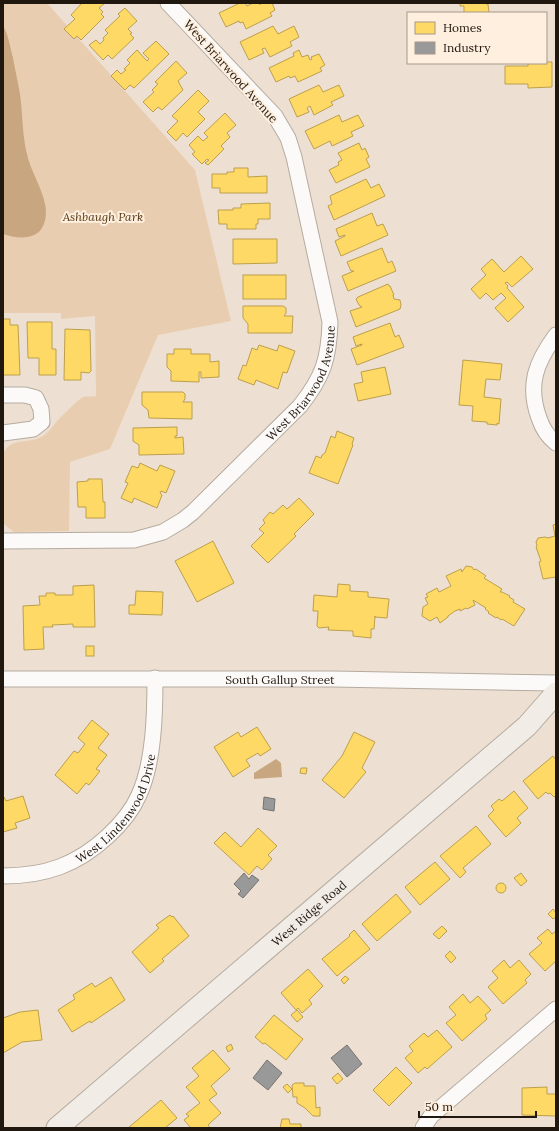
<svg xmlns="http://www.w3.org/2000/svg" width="559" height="1131" viewBox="0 0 559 1131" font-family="Lora,serif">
<rect width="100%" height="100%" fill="#ede0d2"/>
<path fill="#e9cdb0" d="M3 3H47L195 170 231 321 158 335 110 449 70 462 69 531 14 532 6 526 3 522V454C11 436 29 445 43 436 48 433 50 429 54 425 57 420 79 399 83 397 87 396 92 397 96 396L95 316 61 319V313H3Z"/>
<g fill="#c8a680">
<path d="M3 26C9 35 10 48 13 58 15 70 18 82 20 94 23 116 22 137 28 158 33 178 55 207 42 228 34 241 15 238 3 234Z"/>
<path d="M276 759 281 763 282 777 254 779V773Z"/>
</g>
<g fill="#ffd966" stroke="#bc9f4c">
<path d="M82 3H105L99 8 103 12 101 14 104 17 81 40 77 36 74 39 64 29 75 19 71 15Z"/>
<path d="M240 3H245L247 6 253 3H260V5L262 3H272L275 10 270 13 272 16 246 29 243 22 240 23 239 21 226 27 219 13Z"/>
<path d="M460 3H486V4H488L489 13H464V6H460Z"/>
<path d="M125 8 137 21 128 29 132 33 130 34 134 38 112 59 108 55 103 60 89 45 96 40 100 44 104 40 103 38 108 33 105 30 120 16 118 14Z"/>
<path d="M273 26 278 34 294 26 299 37 290 42 292 46 270 57 265 48 262 49 264 53 249 60 240 42Z"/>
<path d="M156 41 169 54 134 88 130 85 125 90 111 76 117 70 121 74 126 70 124 69 130 63 127 60 137 50 147 61 149 59 143 53Z"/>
<path d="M299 50 302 57 308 55 310 60 312 59 311 57 319 54 325 65 320 68 322 71 298 82 295 76 290 78 289 76 276 82 269 68 294 56 293 53Z"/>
<path d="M176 61 187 73 178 81 183 90 162 110 158 107 153 112 143 102 154 92 152 90 158 84 155 82Z"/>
<path d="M546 62H552V87L528 88V84H505V66H528V63Z"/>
<path d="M319 85 323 92 339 85 344 96 331 102 333 105 314 115 310 106 307 108 309 112 297 117 289 99Z"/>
<path d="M198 90 209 101 198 112 205 119 187 137 183 133 176 141 167 132 178 121 172 116Z"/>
<path d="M225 113 236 125 227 133 230 137 221 146 224 149 208 165 205 163 209 160 207 159 202 164 192 154 195 152 189 145 198 136 203 141 208 137 204 133Z"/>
<path d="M339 115 342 122 358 115 364 126 351 132 353 136 332 146 330 141 314 149 305 131Z"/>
<path d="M359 143 362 150 365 148 369 157 366 159 370 167 336 183 329 170 339 165 338 162 342 160 338 153Z"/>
<path d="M234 168H248V177L267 176V193H220V188H212V174H227V172H234Z"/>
<path d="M366 179 371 188 379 184 385 196 334 220 328 206 332 204 330 196Z"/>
<path d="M270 203V219H258V224H256V229H227V224H219L218 210H233V208H241V204Z"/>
<path d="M372 213 377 226 383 224 388 235 341 256 335 241 345 236V235L339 237 336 229Z"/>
<path d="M233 239H277V263L233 264Z"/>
<path d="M382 248 388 263 392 261 396 271 348 291 342 276 354 271H351L347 262Z"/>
<path d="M521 256 533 269 512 287 507 282 505 283 508 286 507 288 524 307 508 322 495 308 506 298 501 293 493 300 486 293 480 299 471 289 486 275 481 269 492 259 504 272Z"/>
<rect x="243" y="275" width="43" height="24"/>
<path d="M388 284 389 286H390L394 295H393L394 299 400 300 401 305 400 309 356 327 350 311 362 307 359 305 356 299 358 297Z"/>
<path d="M243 306H283L286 308V313L284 316H293L292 333H248V324L243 318Z"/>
<path d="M3 319H10V325H18L20 375H3Z"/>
<path d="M27 322H52V349H56V375H39V358H28Z"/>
<path d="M390 323 395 337 399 335 404 347 357 365 351 349 362 345V344L356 346 353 337Z"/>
<path d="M65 329 90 330 91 371 89 373 81 372V380H64Z"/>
<path d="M259 345 277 351 279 345 295 351 287 373 283 372 278 389 256 380 254 385 238 379 243 365 246 366 252 348 257 350Z"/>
<path d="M174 349H191V354H210V362L219 361V377L201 378V372H199V382L171 381V371L167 367V354H174Z"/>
<path d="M463 360 502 364 500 380 486 379 484 397 501 399 499 424 497 423V425L487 424V422L472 421 473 406 459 405Z"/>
<path d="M385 367 391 394 358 401 354 384 363 382 361 372Z"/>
<path d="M142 392H183L185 394V399L183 402H192V419L149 418 148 410 142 405Z"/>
<path d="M177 427V436H175V438L183 437 184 454 139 455V445L133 441V428Z"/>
<path d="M337 431 354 438 352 444 353 445 338 484 309 473 316 456 321 458 322 455 325 453 331 436 335 438Z"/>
<path d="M140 463 157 471 160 465 175 471 166 493 161 491 160 493 162 495 157 508 134 498 132 503 121 498 128 483 125 482 132 466 138 468Z"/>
<path d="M88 479H102L103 502H105V518H86V507H78L77 482 88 481Z"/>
<path d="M299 498 314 514 294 534 296 536 268 563 251 546 264 533 259 529 265 523 263 520 270 512 273 514 283 505 287 509Z"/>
<path d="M556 524V577L543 579 539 562 541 561 536 547 537 546 536 542 538 538 545 537 548 538 555 536 553 525Z"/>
<path d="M213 541 234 583 197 602 175 561Z"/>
<path d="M466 566 472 567 474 570 476 569 486 576 484 578 502 589 500 592H502L510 596 509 597 514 600 513 602 525 609 514 626 502 619 501 620 497 617 496 618 488 613 489 612 485 609 486 608 473 600 475 605 467 609 466 608 460 611V609L455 611 448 616V617L440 623 437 617 430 621 422 616 423 607 428 604 425 598 428 597 426 594 437 588 439 592 451 586 446 576 461 569 462 572Z"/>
<path d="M338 584 350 585V591L368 592V597L389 599 387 618 375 617V616L374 629H371V638L353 636V631L328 630 329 627 319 628 317 626 318 611H313L314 595 337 597Z"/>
<path d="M94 585 95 627H73V624L52 625 53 627H43L44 649 24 650 23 606 40 605 39 596H46V593H55V595H73V586Z"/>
<path d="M136 591 163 592 162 615 129 614V605H135Z"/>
<rect x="86" y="646" width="8" height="10"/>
<path d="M92 720 109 734 98 748 107 755 96 769 100 771 89 785 86 783 77 794 55 775 74 751 78 753 85 744 78 738Z"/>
<path d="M257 727 271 749 260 756 258 753 246 760 250 766 233 777 214 747 238 732 241 737Z"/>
<path d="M354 732 375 742 362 768 366 772 344 798 322 780 342 756Z"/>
<path d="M553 756 556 760V795L554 797 550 793 548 794 546 792 538 799 523 781Z"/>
<path d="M301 768H307L306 774 300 773Z"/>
<path d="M514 791 528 808 517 818 521 823 506 837 488 816 494 810 491 806 499 799 502 801Z"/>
<path d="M23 796 30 818 15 823 17 828 3 832V797H4L6 801Z"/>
<path d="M476 826 491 844 463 868 466 872 460 878 440 856Z"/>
<path d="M258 828 277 846 268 855 272 859 262 870 257 866 249 875 214 843 225 832 241 847Z"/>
<path d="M435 862 450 879 420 905 405 887Z"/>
<path d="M521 873 527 881 521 886 514 878Z"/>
<circle cx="501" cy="888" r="5"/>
<path d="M396 894 411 912 377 941 362 924Z"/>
<path d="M553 909 556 913V917L553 919 548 914Z"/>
<path d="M170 915 172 917 173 916 189 936 162 959 164 961 150 973 132 952 159 928 156 925Z"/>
<path d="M442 926 447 931 439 939 433 934Z"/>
<path d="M548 929 552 934 556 931V961L545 971 529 954 542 943 537 938Z"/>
<path d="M354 930 370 949 337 976 322 959 350 936 349 935Z"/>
<path d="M450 951 456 958 451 963 445 956Z"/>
<path d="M504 960 510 968 519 960 531 974 525 980 527 983 503 1004 488 987 498 978 492 971Z"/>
<path d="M308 969 323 986 309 1000 312 1004 302 1013 298 1008 296 1010 281 993Z"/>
<path d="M345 976 349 979 344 984 341 980Z"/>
<path d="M111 977 125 1000 91 1023 90 1021 72 1032 58 1010 75 999 73 995 92 983 95 987Z"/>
<path d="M463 994 470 1003 478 996 491 1010 485 1015 487 1019 462 1041 446 1023 456 1015 449 1007Z"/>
<path d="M38 1010 42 1040 22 1042 3 1053V1018L20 1012Z"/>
<path d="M297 1010 303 1017 297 1022 291 1015Z"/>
<path d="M274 1015 303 1039 286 1060 265 1043 263 1044 255 1037Z"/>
<path d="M437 1030 452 1047 427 1069 425 1067 418 1073 405 1058 413 1051 409 1046 424 1033 428 1037Z"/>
<path d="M231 1044 233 1049 228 1052 226 1047Z"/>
<path d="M213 1050 230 1069 211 1086 217 1094 209 1100 221 1113 208 1125 210 1128H191L184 1120 189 1116 186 1114 200 1103 186 1087 199 1076 192 1068Z"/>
<path d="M396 1067 412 1083 389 1106 373 1090Z"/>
<path d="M338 1073 343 1079 337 1084 332 1078Z"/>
<path d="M295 1083H304V1086H315L316 1108 320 1107V1116H313L305 1108 297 1103V1097H293L292 1085Z"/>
<path d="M287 1084 292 1089 288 1093 283 1087Z"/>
<path d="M547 1087V1094H556V1116L522 1115V1088Z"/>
<path d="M161 1100 177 1118 165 1128H128Z"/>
<path d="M282 1119H289L290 1124H301V1128H280Z"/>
</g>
<g fill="#999" stroke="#75726f">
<path d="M264 797 275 799 274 811 263 809Z"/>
<path d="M244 873 249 879 252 875 259 880 243 898 238 894 241 891 234 884Z"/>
<path d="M347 1045 362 1064 347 1077 331 1058Z"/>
<path d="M267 1060 282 1073 268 1090 253 1078Z"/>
</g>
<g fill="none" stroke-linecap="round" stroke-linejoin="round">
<defs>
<g id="street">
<path d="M556 335C536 362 527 385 539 418 542 427 548 437 556 443"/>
<path d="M3 395H25L36 398 41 409 42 422 33 429 3 433"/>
<path id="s1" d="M3 541 134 540 163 532 183 520 193 512 300 406C323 377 329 359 330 322L294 157 288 138 275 116 168 3"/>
<path id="s2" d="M3 679H333L556 683"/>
<path id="s3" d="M3 876C45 876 77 865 108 836 121 824 132 811 139 795 154 762 155 714 155 678"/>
<path d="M423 1128 431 1116 556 1009"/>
</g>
<g id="secondary">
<path id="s4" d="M57 1128 527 726 556 693"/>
</g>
</defs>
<use href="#street" stroke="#b5aba0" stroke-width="17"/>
<use href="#secondary" stroke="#b5aba0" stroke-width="23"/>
<use href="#street" stroke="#fcfaf8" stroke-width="15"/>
<use href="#secondary" stroke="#f1ece6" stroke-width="21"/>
</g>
<g text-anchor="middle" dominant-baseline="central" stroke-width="4" stroke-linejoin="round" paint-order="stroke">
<g font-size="12" fill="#20170e" stroke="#feefdf">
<text transform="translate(231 71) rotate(48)">West Briarwood Avenue</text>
<text stroke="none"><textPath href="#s1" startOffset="369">West Briarwood Avenue</textPath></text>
<text stroke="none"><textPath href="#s2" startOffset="277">South Gallup Street</textPath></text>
<text stroke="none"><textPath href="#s3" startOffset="143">West Lindenwood Drive</textPath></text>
<text stroke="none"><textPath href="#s4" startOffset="331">West Ridge Road</textPath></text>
</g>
<g font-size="12" font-style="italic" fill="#573812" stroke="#feefdf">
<text x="103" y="216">Ashbaugh Park</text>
</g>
</g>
<rect width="559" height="1131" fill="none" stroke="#20170e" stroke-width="8"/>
<rect x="407" y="12" width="140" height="52" fill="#feefdf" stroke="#a5998b"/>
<rect x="415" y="22" width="20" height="12" fill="#ffd966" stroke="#a5998b"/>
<text x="443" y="32" font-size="12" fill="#20170e">Homes</text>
<rect x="415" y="42" width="20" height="12" fill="#999999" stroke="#a5998b"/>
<text x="443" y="52" font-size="12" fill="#20170e">Industry</text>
<path d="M419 1111v6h117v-6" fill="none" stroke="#20170e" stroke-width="2"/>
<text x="425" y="1111" font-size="12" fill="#20170e" stroke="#feefdf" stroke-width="3" paint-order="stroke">50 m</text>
</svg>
